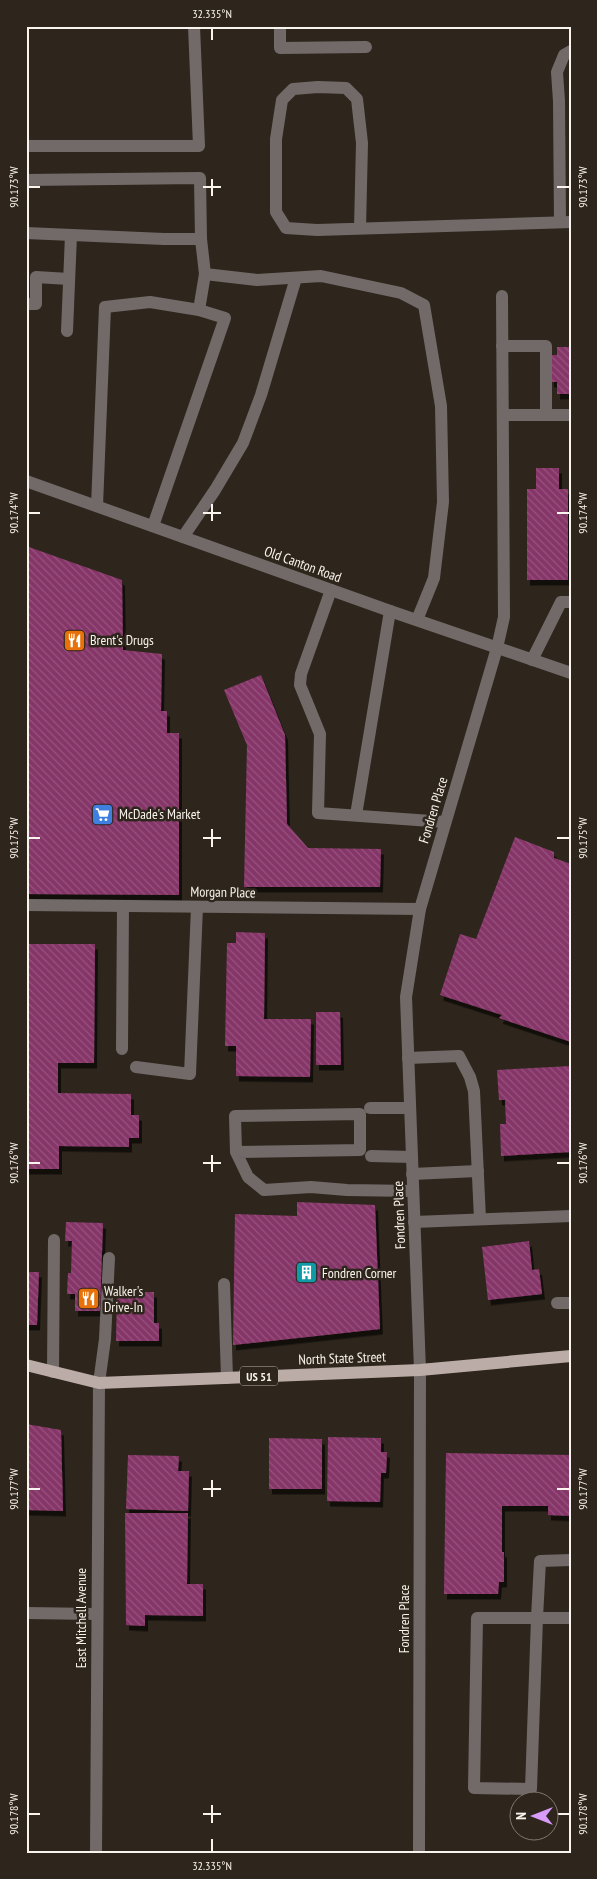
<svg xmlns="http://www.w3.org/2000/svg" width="597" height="1879" viewBox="0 0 597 1879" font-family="'PT Sans Narrow',sans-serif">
<defs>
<pattern id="building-back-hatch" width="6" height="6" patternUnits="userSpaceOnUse" patternTransform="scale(1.25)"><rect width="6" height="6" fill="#853568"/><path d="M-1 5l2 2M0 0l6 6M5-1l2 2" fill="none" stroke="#97537e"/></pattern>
<filter id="shadow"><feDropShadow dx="3" dy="5.5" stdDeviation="0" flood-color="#0009"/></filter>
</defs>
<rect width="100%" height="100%" fill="#2e261c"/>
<g fill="url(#building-back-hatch)" filter="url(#shadow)">
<path d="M557 347H571V394H557V382H551L550 355H557Z"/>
<path d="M536 468H559V489H568V580H527V489H536Z"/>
<path d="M26 546 122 580 123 650 162 654 161 711H167V733H179V895L26 894Z"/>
<path d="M261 675 285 735 287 824 308 848 381 849 380 887H244L247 745 224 690Z"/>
<path d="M515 837 554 852V858L571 864V1042L499 1018 502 1015 440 995 460 934 476 939Z"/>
<path d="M236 932 265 933 264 1019H311L310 1077 236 1076V1046H225L227 943H236Z"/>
<path d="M26 944H95L94 1063H58V1093L131 1094V1115H139V1138H129V1147L59 1146V1169H26Z"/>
<path d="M316 1012H340L341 1065H316Z"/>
<path d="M571 1066V1152L501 1156 500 1124H506L505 1100H499L497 1070Z"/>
<path d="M297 1202 375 1205 380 1329 233 1345 235 1214 297 1216Z"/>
<path d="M66 1222 103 1223 100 1311H75V1294H67L68 1273H71L72 1241H65Z"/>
<path d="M529 1241 532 1270 539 1269 542 1294 488 1300 482 1247Z"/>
<path d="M26 1272H39L37 1325H26Z"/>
<path d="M117 1292H154V1323H159V1341H116Z"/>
<path d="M26 1424 61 1430 63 1511 26 1510Z"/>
<path d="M328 1437 381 1438V1452H387L386 1473H381L380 1502 327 1501Z"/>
<path d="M269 1438 322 1439V1489H269Z"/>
<path d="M446 1453 571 1455V1516L548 1515V1506H502V1552H504V1582H499L498 1594H444Z"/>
<path d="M128 1455 179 1456 178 1471H189L188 1511 126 1509Z"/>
<path d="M125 1513H188L187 1584H203V1616L145 1615V1626L126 1625Z"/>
</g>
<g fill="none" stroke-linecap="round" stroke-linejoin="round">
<g stroke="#716a68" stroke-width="12">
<path d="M280 26V48L366 47"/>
<path d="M26 146H199L194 26"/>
<path d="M26 180 200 178 201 239"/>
<path d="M560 222 559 101 557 72 564 55 571 51"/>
<path d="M360 228 362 143 357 99 346 88 318 87 293 89 282 100 276 139V212L286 228 317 230 571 222"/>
<path d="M26 233 164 239H201L205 274 257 280 321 276 401 293 424 305 441 406 443 502 434 578 417 620"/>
<path d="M26 304H36V277L69 279"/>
<path d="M199 310 205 274"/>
<path d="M67 331 71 235"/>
<path d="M502 346H546V415"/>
<path d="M503 415H571"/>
<path d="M97 506 105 307 150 302 199 310 225 318 153 526"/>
<path d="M183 537 215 490 243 443 261 395 296 278"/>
<path d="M331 590 301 674 300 685 320 734 318 813 445 822"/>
<path d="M497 648 504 617 502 296"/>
<path d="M532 660 561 602H571"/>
<path d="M356 815 390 611"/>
<path d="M122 1049 123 906"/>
<path d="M408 1058 459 1056 470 1077 474 1091 480 1219"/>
<path d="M136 1067 190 1074 197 907"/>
<path d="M370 1108H410"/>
<path d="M236 1152 360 1150V1114L235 1116 236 1152 248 1177 264 1190 311 1187 347 1190 413 1191"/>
<path d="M371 1156 412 1157"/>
<path d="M412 1174 478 1171"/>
<path d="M414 1222 571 1216"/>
<path d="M224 1284 227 1378"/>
<path d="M557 1303H571"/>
<path d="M53 1372 54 1240"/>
<path d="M99 1383 105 1339 109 1258"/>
<path d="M571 1560 540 1561 537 1618 531 1789 474 1788 477 1618H571"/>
<path d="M26 1613 96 1614"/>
</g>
<g stroke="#716a68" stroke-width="12">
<path d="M26 905 420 909"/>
<path d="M419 1853 420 1370 406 997 420 909 497 648"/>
</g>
<g stroke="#716a68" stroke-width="12">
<path d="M26 481 390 611 571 673"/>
<path d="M96 1853 99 1383"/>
</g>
<path stroke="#bbaca8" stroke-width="12" d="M26 1365 99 1383 420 1370 571 1356"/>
</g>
<path fill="none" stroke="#f9f4ed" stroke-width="2" d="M212 28V40M212 179V196M28 187H40M203 187H221M557 187H570M212 504V521M28 513H40M203 513H221M557 513H570M212 829V847M28 838H40M203 838H221M557 838H570M212 1155V1172M28 1163H40M203 1163H221M557 1163H570M212 1480V1497M28 1489H40M203 1489H221M557 1489H570M212 1805V1823M28 1814H40M203 1814H221M557 1814H570M212 1839V1852"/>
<defs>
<symbol id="restaurant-square" viewBox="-11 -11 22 22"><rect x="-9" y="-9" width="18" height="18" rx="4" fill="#e8710a" stroke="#2e261c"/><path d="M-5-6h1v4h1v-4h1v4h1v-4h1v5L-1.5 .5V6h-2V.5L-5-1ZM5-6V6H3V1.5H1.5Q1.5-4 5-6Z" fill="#fff"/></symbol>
<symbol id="supermarket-square" viewBox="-11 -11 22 22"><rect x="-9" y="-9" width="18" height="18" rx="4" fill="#3f7fe0" stroke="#2e261c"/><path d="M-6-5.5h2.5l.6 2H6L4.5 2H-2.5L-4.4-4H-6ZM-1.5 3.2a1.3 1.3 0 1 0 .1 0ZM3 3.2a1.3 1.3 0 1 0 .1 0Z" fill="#fff"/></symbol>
<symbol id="building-square" viewBox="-11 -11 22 22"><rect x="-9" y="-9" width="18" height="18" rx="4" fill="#0f9aa8" stroke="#2e261c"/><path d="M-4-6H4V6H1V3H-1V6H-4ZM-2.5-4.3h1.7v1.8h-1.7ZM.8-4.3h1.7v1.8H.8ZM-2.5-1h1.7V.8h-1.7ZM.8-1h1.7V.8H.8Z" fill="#fff"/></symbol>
</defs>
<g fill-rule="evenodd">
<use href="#restaurant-square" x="62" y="628" width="25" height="25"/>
<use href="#supermarket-square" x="90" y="802" width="25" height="25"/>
<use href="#building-square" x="294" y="1260" width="25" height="25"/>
<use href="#restaurant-square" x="76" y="1286" width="25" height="25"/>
</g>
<g text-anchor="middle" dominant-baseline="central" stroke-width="5" stroke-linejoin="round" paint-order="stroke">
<rect fill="#2e261c" stroke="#bcb6ae" stroke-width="1" x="240" y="1366.5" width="38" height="19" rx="4"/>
<g font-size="12" font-weight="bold" fill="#f9f4ed">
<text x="259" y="1376">US 51</text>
</g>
<g font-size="14" fill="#f9f4ed" stroke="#2e261c">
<text transform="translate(303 564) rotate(20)">Old Canton Road</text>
<text transform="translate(433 810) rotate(-73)">Fondren Place</text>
<text transform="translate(223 892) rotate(1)">Morgan Place</text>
<text transform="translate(399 1215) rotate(-92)">Fondren Place</text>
<text transform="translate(342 1358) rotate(-2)">North State Street</text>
<text transform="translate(81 1618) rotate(-90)">East Mitchell Avenue</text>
<text transform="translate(404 1619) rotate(-90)">Fondren Place</text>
</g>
<g font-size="14" fill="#f9f4ed" stroke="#2e261c" text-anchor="start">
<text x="90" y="640">Brent's Drugs</text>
<text x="119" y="814">McDade's Market</text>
<text x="322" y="1273">Fondren Corner</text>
<text x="104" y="1291">Walker's<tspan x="104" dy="16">Drive-In</tspan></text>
</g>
</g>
<rect width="597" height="1879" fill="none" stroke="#2e261c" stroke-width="55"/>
<g transform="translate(534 1816) rotate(270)"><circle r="24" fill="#2e261c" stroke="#7f7870"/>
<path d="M0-4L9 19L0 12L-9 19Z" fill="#d79bf9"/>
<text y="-8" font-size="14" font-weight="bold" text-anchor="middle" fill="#f9f4ed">N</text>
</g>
<rect x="28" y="28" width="542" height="1824" fill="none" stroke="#f9f4ed" stroke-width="2"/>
<g font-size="12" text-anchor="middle" fill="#f9f4ed">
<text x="212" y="18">32.335°N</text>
<text transform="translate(583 187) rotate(-90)" y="4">90.173°W</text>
<text transform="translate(14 187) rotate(-90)" y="4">90.173°W</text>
<text transform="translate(583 513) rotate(-90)" y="4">90.174°W</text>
<text transform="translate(14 513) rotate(-90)" y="4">90.174°W</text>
<text transform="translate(583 838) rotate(-90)" y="4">90.175°W</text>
<text transform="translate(14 838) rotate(-90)" y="4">90.175°W</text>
<text transform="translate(14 1163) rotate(-90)" y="4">90.176°W</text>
<text transform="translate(583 1163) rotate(-90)" y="4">90.176°W</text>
<text transform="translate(583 1489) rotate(-90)" y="4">90.177°W</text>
<text transform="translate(14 1489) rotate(-90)" y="4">90.177°W</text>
<text transform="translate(14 1814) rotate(-90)" y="4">90.178°W</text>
<text transform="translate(583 1814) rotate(-90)" y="4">90.178°W</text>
<text x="212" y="1870">32.335°N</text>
</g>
</svg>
